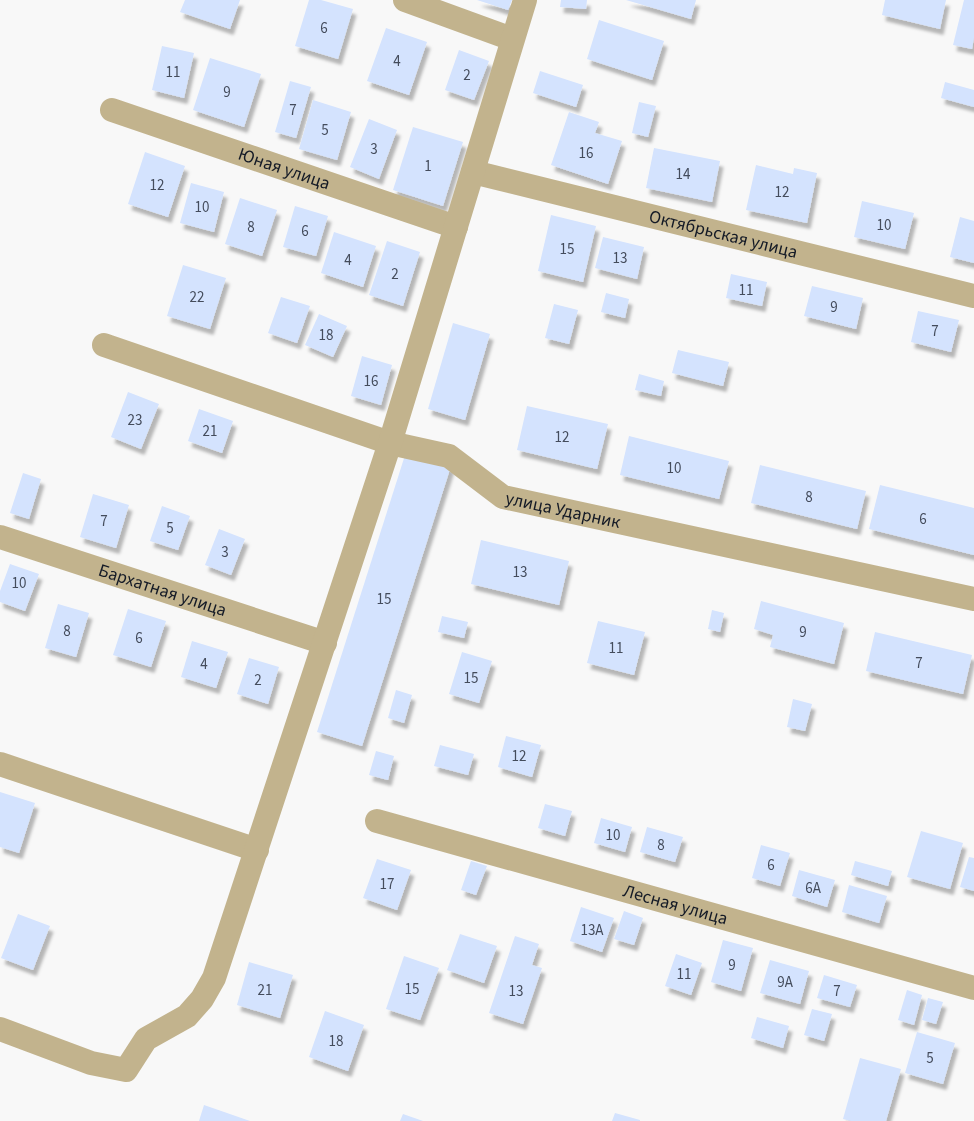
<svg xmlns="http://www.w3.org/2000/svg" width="974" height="1121" viewBox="0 0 974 1121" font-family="'Source Sans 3',sans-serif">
<defs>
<filter id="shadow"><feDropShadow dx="3.5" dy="6" stdDeviation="1.5" flood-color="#0004"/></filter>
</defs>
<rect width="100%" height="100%" fill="#f8f8f8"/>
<g fill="#d4e3fe" filter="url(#shadow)">
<path d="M185 0H240L230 29 180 12Z"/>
<path d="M309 0H321L353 9 338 59 295 46Z"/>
<path d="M477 0H512L508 10Z"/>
<path d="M561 0H587L586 9 560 7Z"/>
<path d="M626 0H696L691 19Z"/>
<path d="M885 0H946L940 29 882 15Z"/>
<path d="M964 0H974V38L972 49 953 45Z"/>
<path d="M599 20 664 41 652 80 587 59Z"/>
<path d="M386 28 427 42 409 95 367 81Z"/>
<path d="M162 46 194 53 184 98 152 90Z"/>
<path d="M459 50 489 61 474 100 445 90Z"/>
<path d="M210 58 261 74 244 127 193 110Z"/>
<path d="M540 71 583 85 576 107 533 93Z"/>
<path d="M290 81 311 87 296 138 275 132Z"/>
<path d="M945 82 974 90V107L941 98Z"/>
<path d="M313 100 351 112 337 160 299 149Z"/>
<path d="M639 102 656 106 648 137 632 133Z"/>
<path d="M569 112 599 122 595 133 622 141 608 184 551 165Z"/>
<path d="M369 119 397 130 379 179 350 167Z"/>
<path d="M413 127 463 142 443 206 393 190Z"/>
<path d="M654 148 720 161 712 202 646 188Z"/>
<path d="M145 152 185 166 168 217 128 204Z"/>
<path d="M756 165 793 174 794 168 817 173 807 223 746 210Z"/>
<path d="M191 183 224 192 214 232 180 223Z"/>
<path d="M240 198 277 210 262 256 225 244Z"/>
<path d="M862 201 914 213 905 249 854 237Z"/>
<path d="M295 206 328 216 316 256 283 247Z"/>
<path d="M551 215 596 226 583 282 538 271Z"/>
<path d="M960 217 974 221V263L950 257Z"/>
<path d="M334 232 376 246 363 287 321 273Z"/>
<path d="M603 237 644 247 637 279 595 268Z"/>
<path d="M387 241 420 252 403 306 369 295Z"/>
<path d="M183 265 226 278 210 329 167 316Z"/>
<path d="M731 274 767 282 762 306 726 298Z"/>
<path d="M812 286 863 298 856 329 804 316Z"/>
<path d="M606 293 629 299 625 318 601 312Z"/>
<path d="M281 297 310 306 297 343 268 333Z"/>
<path d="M554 304 578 310 569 344 545 338Z"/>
<path d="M918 311 959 320 951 352 911 342Z"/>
<path d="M319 314 347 326 333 357 305 345Z"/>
<path d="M453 323 490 334 465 420 428 409Z"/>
<path d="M678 350 729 362 723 386 672 373Z"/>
<path d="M362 356 392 365 381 405 351 396Z"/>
<path d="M639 374 664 381 661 396 635 390Z"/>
<path d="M128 392 159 404 141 449 111 437Z"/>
<path d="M527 406 608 424 597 469 517 450Z"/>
<path d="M199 409 233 421 222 453 188 441Z"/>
<path d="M629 436 729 461 719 499 620 475Z"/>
<path d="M406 452 451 466 362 746 317 732Z"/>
<path d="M760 465 866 491 857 529 751 503Z"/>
<path d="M23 473 41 479 29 519 10 513Z"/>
<path d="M880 485 974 508V555L869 529Z"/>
<path d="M93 494 129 505 116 548 80 537Z"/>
<path d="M162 506 190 516 178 550 150 541Z"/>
<path d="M219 529 245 539 231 575 205 565Z"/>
<path d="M481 540 569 561 559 605 471 584Z"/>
<path d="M10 564 39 574 25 611 0 602V591Z"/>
<path d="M761 601 844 623 834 664 770 647 773 635 754 629Z"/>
<path d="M58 604 89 613 76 657 45 648Z"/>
<path d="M128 609 166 621 151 667 113 655Z"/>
<path d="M712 610 724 613 720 632 708 629Z"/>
<path d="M442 616 468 622 464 638 438 632Z"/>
<path d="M598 621 645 632 634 675 587 663Z"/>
<path d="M875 632 972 655 963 694 866 671Z"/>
<path d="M192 641 228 652 216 688 181 677Z"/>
<path d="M462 652 492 661 479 703 449 694Z"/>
<path d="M249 658 279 667 268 704 237 694Z"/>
<path d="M396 690 412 695 404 723 388 718Z"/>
<path d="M793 699 812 704 805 731 787 727Z"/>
<path d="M506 736 541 745 532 777 498 767Z"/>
<path d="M440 745 474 754 468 775 434 766Z"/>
<path d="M376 751 394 756 388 780 369 775Z"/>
<path d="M0 792 35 803 19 853 0 847Z"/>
<path d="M545 804 572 811 565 836 538 828Z"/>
<path d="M601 818 632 827 625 852 594 843Z"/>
<path d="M647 827 683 837 675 862 640 852Z"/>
<path d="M921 831 963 843 950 889 907 877Z"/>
<path d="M761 845 790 853 780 886 752 878Z"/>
<path d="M969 857 974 858V891L960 887Z"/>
<path d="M377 859 411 870 397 910 363 898Z"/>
<path d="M471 861 487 866 476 895 461 890Z"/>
<path d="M855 861 892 871 888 886 851 875Z"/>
<path d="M799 870 835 880 827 907 792 896Z"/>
<path d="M849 885 887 896 879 923 842 912Z"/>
<path d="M581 907 614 918 602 952 570 941Z"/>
<path d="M624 911 643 918 634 945 614 939Z"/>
<path d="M18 914 50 926 33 970 1 958Z"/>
<path d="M460 934 497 946 484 983 447 970Z"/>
<path d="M515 936 539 944 532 965 542 968 523 1024 489 1013Z"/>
<path d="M723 940 753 948 741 991 711 982Z"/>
<path d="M676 954 702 963 691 995 665 986Z"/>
<path d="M404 956 439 968 420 1020 386 1009Z"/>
<path d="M770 960 809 971 800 1004 760 993Z"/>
<path d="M249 962 293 975 280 1018 237 1005Z"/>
<path d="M824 975 857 985 850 1007 817 998Z"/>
<path d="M907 990 922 995 914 1025 898 1020Z"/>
<path d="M928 998 943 1002 936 1024 922 1020Z"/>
<path d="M812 1009 832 1014 824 1041 804 1035Z"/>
<path d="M325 1011 364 1025 348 1071 309 1057Z"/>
<path d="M757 1017 789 1026 783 1048 751 1038Z"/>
<path d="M917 1032 955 1043 943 1084 905 1073Z"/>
<path d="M860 1058 901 1069 886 1121H851L843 1119Z"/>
<path d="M204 1105 250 1121H199Z"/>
<path d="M615 1113 640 1120V1121H612Z"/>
<path d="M403 1114 423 1121H400Z"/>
</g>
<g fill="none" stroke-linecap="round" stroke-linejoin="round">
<g stroke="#c2b38d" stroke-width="24">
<path d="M405 0 512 39"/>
<path id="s1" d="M112 110 456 227"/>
<path id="s2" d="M473 172 974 296"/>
<path id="s3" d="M104 345 390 443 449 456 503 497 974 599"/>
<path id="s4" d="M0 537 325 643"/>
<path d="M0 764 257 850"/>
<path id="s5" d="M377 821 974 988"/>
<path d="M0 1029 91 1063 126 1070 146 1039 187 1016 202 999 214 978 390 443 525 0"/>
</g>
</g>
<g text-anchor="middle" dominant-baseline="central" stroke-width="4.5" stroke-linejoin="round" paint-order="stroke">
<g font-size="15" fill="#444c5c">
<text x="324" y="28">6</text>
<text x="397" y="61">4</text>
<text x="173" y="72">11</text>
<text x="467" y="75">2</text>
<text x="227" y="92">9</text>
<text x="293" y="110">7</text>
<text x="325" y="130">5</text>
<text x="374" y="149">3</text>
<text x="586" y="153">16</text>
<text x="428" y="166">1</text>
<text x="683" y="174">14</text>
<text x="157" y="185">12</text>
<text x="782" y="192">12</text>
<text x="202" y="207">10</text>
<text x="884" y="225">10</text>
<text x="251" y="227">8</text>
<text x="305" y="231">6</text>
<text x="567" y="249">15</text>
<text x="620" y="258">13</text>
<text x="348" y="260">4</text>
<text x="395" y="274">2</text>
<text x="746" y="290">11</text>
<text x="197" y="297">22</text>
<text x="834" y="307">9</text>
<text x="935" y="331">7</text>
<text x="326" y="335">18</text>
<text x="371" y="381">16</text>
<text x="135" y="420">23</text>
<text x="210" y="431">21</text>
<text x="562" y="437">12</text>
<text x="674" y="468">10</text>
<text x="809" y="497">8</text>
<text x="923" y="519">6</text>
<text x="104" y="521">7</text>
<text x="170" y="528">5</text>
<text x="225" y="552">3</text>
<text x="520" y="572">13</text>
<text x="19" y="583">10</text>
<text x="384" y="599">15</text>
<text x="67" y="631">8</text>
<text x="803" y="632">9</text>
<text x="139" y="638">6</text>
<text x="616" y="648">11</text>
<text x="919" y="663">7</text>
<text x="204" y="664">4</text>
<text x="471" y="678">15</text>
<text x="258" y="680">2</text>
<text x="519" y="756">12</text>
<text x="613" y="835">10</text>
<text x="661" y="845">8</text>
<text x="771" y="865">6</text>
<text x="387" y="884">17</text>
<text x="813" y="888">6А</text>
<text x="592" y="930">13А</text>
<text x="732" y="965">9</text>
<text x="684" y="974">11</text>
<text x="785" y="982">9А</text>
<text x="412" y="989">15</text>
<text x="265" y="990">21</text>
<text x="516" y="991">13</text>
<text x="837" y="991">7</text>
<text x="336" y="1041">18</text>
<text x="930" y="1058">5</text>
</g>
<g font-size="18" fill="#141a26" stroke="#fff">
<text stroke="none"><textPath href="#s1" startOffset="182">Юная улица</textPath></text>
<text stroke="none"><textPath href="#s2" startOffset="258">Октябрьская улица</textPath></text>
<text stroke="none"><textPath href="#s3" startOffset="492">улица Ударник</textPath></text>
<text stroke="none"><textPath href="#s4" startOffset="171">Бархатная улица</textPath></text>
<text stroke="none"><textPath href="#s5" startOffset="310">Лесная улица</textPath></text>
</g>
</g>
</svg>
